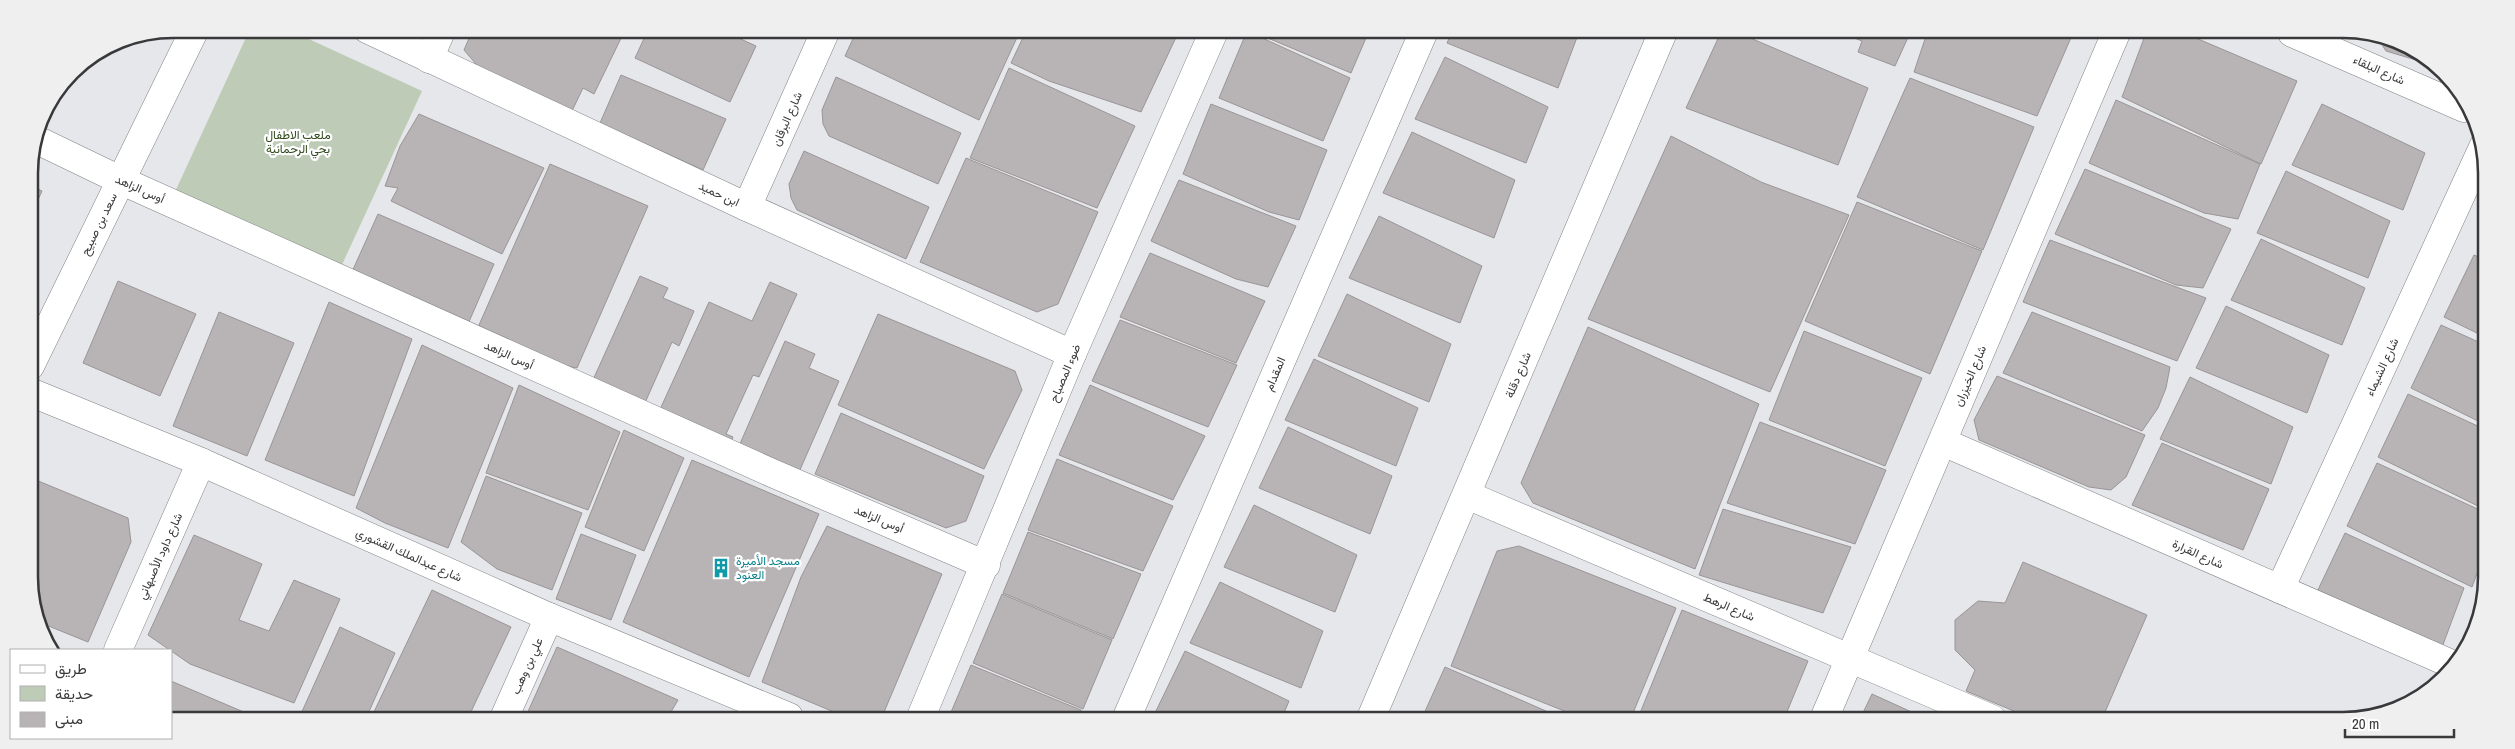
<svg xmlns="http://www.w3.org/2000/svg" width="2515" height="749" viewBox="0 0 2515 749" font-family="'Archivo Narrow',Vazirmatn,sans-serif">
<rect width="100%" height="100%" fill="#e5e7eb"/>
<path fill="#becbb6" d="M250 29H287L422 91 340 269 174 194Z"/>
<g fill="#b8b4b5" stroke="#9a9597">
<path d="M473 29 625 30 594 94 583 88 571 113 482 71 464 50Z"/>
<path d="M648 30H721L756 46 730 102 635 58Z"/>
<path d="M857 30 1020 31 979 120 845 56Z"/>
<path d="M1026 31H1179L1141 112 1049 81 1011 63Z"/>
<path d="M1247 31 1350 78 1323 141 1219 98Z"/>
<path d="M1251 31H1369L1351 73Z"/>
<path d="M1452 32H1579L1558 88 1447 43Z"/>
<path d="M1721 32H1736L1868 88 1838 165 1686 108Z"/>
<path d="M1842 33V32L1910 33 1895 66 1858 52 1862 41Z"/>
<path d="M1927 33H2073L2037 116 1914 72Z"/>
<path d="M2146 33H2184L2297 81 2261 164 2122 97Z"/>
<path d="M2375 34H2380L2436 66 2386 51Z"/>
<path d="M1445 57 1548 107 1526 163 1415 119Z"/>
<path d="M1009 68 1135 126 1097 208 970 158Z"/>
<path d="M621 75 726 119 703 170 600 123Z"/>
<path d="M836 77 961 133 938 184 829 136 823 124 822 110Z"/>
<path d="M1910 78 2034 127 1983 250 1857 197Z"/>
<path d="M2116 100 2260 164 2238 219 2204 213 2089 163Z"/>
<path d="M1211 104 1327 150 1299 220 1269 212 1183 174Z"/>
<path d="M2322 104 2425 153 2403 210 2292 165Z"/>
<path d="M419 114 544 168 502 254 391 201 398 188 385 186 400 146Z"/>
<path d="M1412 132 1515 180 1494 238 1383 193Z"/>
<path d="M1671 136 1761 182 1849 215 1770 392 1588 319Z"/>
<path d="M804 151 929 207 906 259 797 210 791 198 789 184Z"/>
<path d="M966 158 1098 212 1058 304 1037 312 920 262Z"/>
<path d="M550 164 648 206 577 368 558 364 492 337 479 325Z"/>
<path d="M2085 169 2231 229 2203 288 2176 285 2055 234Z"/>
<path d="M2286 171 2390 221 2368 278 2257 233Z"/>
<path d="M1179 180 1296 226 1268 287 1236 279 1151 241Z"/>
<path d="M29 185 42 191 29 219Z"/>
<path d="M1857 202 1982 251 1930 374 1805 321Z"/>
<path d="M378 214 494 264 468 324 351 274Z"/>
<path d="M1379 216 1482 266 1460 323 1349 278Z"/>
<path d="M2261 239 2365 288 2342 345 2231 300Z"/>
<path d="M2050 240 2206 298 2177 361 2023 302Z"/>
<path d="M1150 253 1265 301 1236 363 1120 317Z"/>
<path d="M2474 255 2483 259V336L2444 317Z"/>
<path d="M640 276 668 288 663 298 694 311 679 346 672 342 644 405 592 382Z"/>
<path d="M118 281 196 314 160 396 83 363Z"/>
<path d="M770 282 797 294 759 377 753 375 726 434 733 437 728 449 657 416 709 302 752 321Z"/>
<path d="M1347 294 1451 344 1429 402 1318 356Z"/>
<path d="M329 302 412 339 354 496 265 460Z"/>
<path d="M2226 306 2329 355 2307 413 2196 368Z"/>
<path d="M219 312 294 343 247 456 173 426Z"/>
<path d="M2032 312 2170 367 2166 388 2158 408 2142 431 2003 373Z"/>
<path d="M878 314 1015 371 1022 390 984 469 838 405Z"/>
<path d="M1120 320 1237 365 1208 427 1092 381Z"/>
<path d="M2441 325 2483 344 2482 423 2411 388Z"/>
<path d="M1588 327 1759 404 1695 569 1533 503 1521 483Z"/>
<path d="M1804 331 1922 378 1885 466 1769 420Z"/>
<path d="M785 341 815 354 809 368 839 381 799 472 739 446Z"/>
<path d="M422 345 513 388 448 548 385 523 356 508Z"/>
<path d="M1314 359 1418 408 1396 466 1285 420Z"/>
<path d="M1997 376 2145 435 2126 477 2111 490 2089 487 1979 440 1974 420Z"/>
<path d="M2190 377 2293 427 2271 484 2160 439Z"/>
<path d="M519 385 620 432 588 510 486 473Z"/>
<path d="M1090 385 1205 436 1173 500 1059 455Z"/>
<path d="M2408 394 2482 428V508L2378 457Z"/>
<path d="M841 413 984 476 966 521 946 528 815 474Z"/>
<path d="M1760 422 1886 470 1855 544 1727 503Z"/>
<path d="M1288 427 1392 476 1370 534 1259 488Z"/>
<path d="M624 430 684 458 644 551 585 527Z"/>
<path d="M2162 443 2269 489 2243 550 2132 505Z"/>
<path d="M1057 459 1173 506 1143 571 1028 530Z"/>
<path d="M692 460 819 514 749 677 623 622Z"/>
<path d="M2377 463 2482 511V560L2472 587 2347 526Z"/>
<path d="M486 476 582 513 552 590 497 569 461 542Z"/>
<path d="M31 478 128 518 131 542 88 642 41 623 31 604Z"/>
<path d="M1254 505 1357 555 1335 612 1224 567Z"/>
<path d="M1723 509 1851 547 1823 613 1699 575Z"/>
<path d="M827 526 942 574 882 717H846L762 682 801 577Z"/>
<path d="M1028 532 1141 574 1113 639 1003 593Z"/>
<path d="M2345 533 2464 588 2441 650 2315 596Z"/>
<path d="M581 534 636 555 611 620 556 599Z"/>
<path d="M194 535 262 564 239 620 269 631 294 580 340 599 294 703 190 664 148 635Z"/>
<path d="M1519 546 1676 608 1631 718H1582L1451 666 1497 551Z"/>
<path d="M2023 562 2147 615 2102 719H2033L1966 691 1975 670 1955 650V620L1978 601 2005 603Z"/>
<path d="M1220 582 1323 631 1301 688 1190 643Z"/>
<path d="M432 590 511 627 469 716H372Z"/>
<path d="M1002 594 1112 640 1083 709 973 663Z"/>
<path d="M1682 610 1808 661 1784 719 1638 718Z"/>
<path d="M340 627 395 653 367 716H300Z"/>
<path d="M557 647 678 700 668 717 526 716Z"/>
<path d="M1185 651 1289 701 1282 718H1167L1155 713Z"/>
<path d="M971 665 1081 710 1079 717H949Z"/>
<path d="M1445 667 1562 718H1422Z"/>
<path d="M171 681 246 713 245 716H171Z"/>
<path d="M1872 694 1927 719H1860Z"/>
</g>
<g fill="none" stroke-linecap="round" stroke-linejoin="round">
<defs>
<g id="minor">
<path d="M367 29 747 207 1072 354"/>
<path d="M2292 33 2464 108"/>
<path d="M429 59 442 29"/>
<path d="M35 139 120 180 772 473 986 565"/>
<path d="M747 207 826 30"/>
<path d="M30 366 195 29"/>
<path d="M30 392 201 462 549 617 789 717"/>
<path d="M1943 442 2454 665"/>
<path d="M1467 495 1992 719"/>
<path d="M2280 589 2484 145"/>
<path d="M118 650 201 462"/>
<path d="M505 716 549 617"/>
<path d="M921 717 1072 354 1214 31"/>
<path d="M1127 717 1424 31"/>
<path d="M1371 718 1663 32"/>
<path d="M1824 719 2116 33"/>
</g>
</defs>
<use href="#minor" stroke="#828487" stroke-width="29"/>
<use href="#minor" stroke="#fff" stroke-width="28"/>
</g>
<defs>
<symbol id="building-bare" viewBox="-9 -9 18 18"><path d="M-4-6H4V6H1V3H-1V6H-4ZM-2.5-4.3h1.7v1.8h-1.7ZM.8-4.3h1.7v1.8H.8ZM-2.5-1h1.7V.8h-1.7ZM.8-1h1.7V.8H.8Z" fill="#0f9aa8" stroke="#fff" stroke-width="2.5" paint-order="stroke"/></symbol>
</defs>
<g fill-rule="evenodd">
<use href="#building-bare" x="707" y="554" width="28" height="28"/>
</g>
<g text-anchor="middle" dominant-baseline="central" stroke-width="4.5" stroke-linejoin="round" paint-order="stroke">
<g font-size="12" fill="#39393b" stroke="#fff">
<text transform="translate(2379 70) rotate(24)">شارع البلقاء</text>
<text transform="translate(787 119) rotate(-66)">شارع البرقان</text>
<text transform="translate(140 189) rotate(24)">أوس الزاهد</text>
<text transform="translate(719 194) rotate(25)">ابن حميد</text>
<text transform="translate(99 224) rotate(-64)">سعد بن صبيح</text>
<text transform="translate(509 355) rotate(24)">أوس الزاهد</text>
<text transform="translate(2382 367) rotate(-65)">شارع الشيماء</text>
<text transform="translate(1065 373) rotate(-67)">ضوء المصباح</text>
<text transform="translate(1275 374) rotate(-67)">المقدام</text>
<text transform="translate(1518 375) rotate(-67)">شارع دقلة</text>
<text transform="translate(1970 376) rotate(-67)">شارع الخيزران</text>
<text transform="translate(879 519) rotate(23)">أوس الزاهد</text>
<text transform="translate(2198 554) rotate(24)">شارع القرارة</text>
<text transform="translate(409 555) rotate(24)">شارع عبدالملك القشوري</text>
<text transform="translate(160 556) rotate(-66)">شارع داود الأصبهاني</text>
<text transform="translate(1729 607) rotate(23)">شارع الرهط</text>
<text transform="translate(527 666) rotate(-66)">علي بن وهب</text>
</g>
<g font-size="12" fill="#2f481c" stroke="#fff">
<text x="298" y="135">ملعب الاطفال<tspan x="298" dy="14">بحي الرحمانية</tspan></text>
</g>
<g font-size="12" fill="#0d838f" stroke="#fff" text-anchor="start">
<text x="736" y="561">مسجد الأميرة<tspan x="736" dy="14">العنود</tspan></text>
</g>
</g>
<path d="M0 0H2515V749H0ZM173 38H2343A135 135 0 0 1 2478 173V577A135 135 0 0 1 2343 712H173A135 135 0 0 1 38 577V173A135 135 0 0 1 173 38Z" fill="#efefef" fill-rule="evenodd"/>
<path fill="none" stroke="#39393b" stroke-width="2.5" d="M173 38H2343A135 135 0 0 1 2478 173V577A135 135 0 0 1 2343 712H173A135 135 0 0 1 38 577V173A135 135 0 0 1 173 38Z"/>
<rect x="10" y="649" width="162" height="90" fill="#ffffff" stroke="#b0b0b1"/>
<rect x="20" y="665" width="25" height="8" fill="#ffffff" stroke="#b0b0b1"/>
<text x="55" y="674" font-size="15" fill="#39393b">طريق</text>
<rect x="20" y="686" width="25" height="15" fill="#becbb6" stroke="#b0b0b1"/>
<text x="55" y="699" font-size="15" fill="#39393b">حديقة</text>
<rect x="20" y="712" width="25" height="15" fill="#b8b4b5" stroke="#b0b0b1"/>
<text x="55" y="724" font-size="15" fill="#39393b">مبنى</text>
<path d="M2345 729v8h109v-8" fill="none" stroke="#39393b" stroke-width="2.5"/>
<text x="2352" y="729" font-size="15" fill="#39393b" stroke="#ffffff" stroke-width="4" paint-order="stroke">20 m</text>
</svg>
